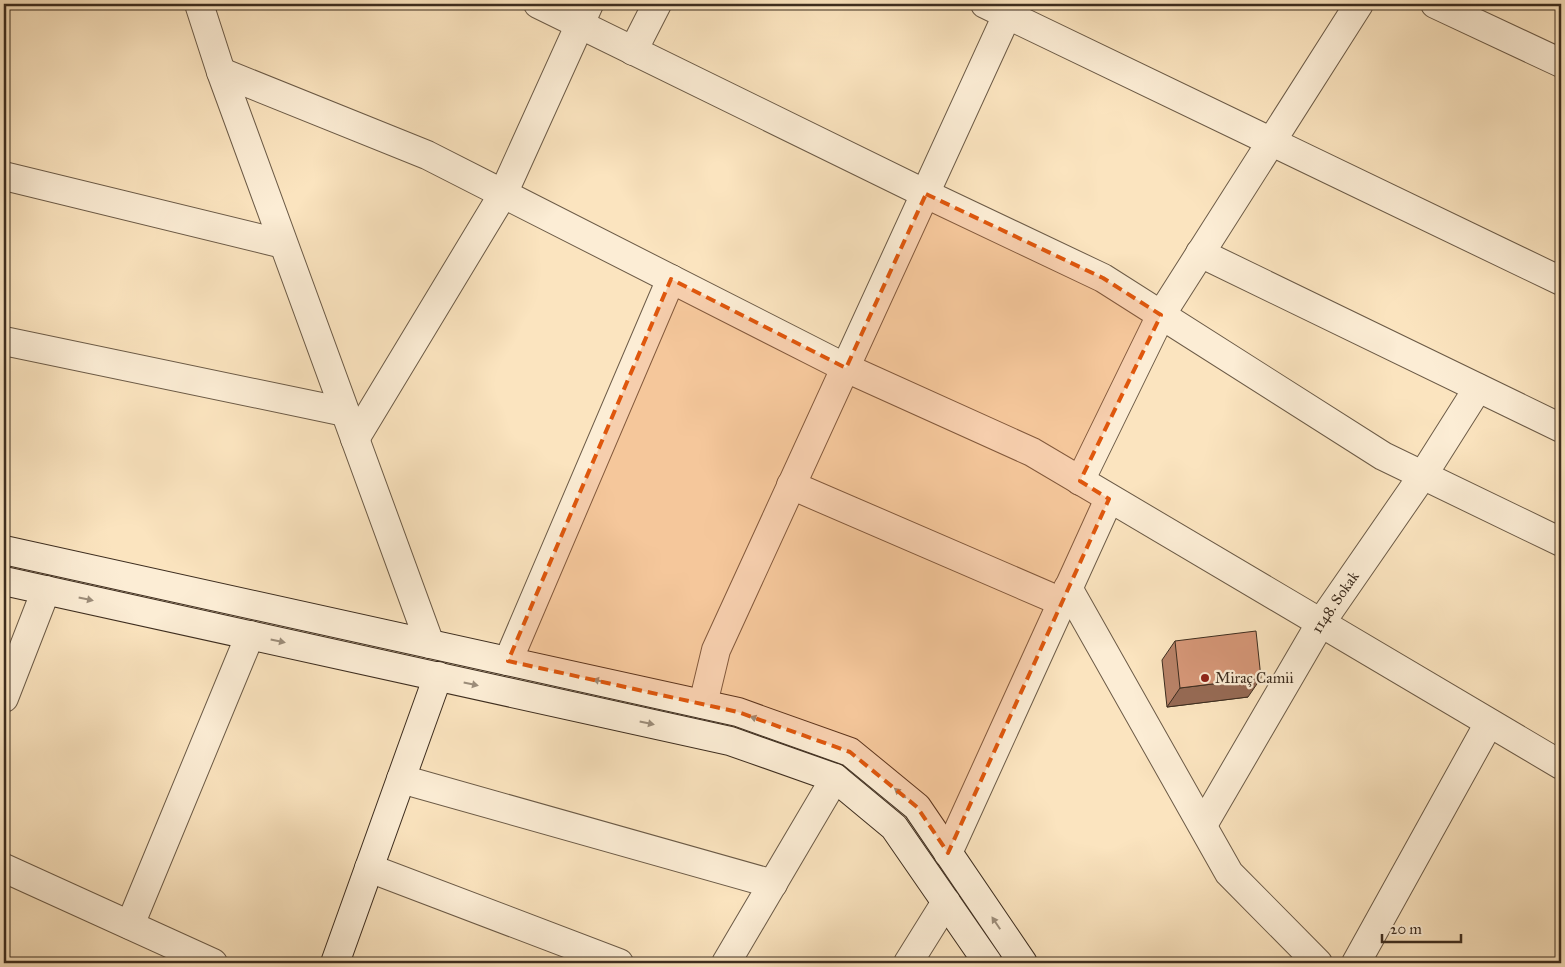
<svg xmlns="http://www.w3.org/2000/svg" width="1565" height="967" viewBox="0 0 1565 967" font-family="'IM FELL Great Primer',serif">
<rect width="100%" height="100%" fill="#fbe4bf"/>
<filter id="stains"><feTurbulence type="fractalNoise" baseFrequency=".004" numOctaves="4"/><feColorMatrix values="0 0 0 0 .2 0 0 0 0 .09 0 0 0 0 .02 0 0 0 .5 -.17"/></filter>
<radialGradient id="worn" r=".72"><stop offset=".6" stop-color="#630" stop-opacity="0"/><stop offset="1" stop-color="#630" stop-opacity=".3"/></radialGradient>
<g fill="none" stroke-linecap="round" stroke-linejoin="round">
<defs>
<g id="street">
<path d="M199 4 221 72 430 644"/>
<path d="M538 4 926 194 1103 278 1383 456 1561 542"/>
<path d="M985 4 1561 281"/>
<path d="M1435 4 1561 63"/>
<path d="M633 51 657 4"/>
<path d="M221 72 427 155 846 368 1032 452 1561 765"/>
<path d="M4 176 283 244"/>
<path d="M1200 253 1561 428"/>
<path d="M4 341 345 412"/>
<path d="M355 439 503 194 589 4"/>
<path d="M1080 481 1161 315 1359 4"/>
<path d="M791 485 1062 602"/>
<path d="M1068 588 1229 873 1318 963"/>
<path d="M508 661 671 279"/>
<path d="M4 698 46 590"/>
<path d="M703 704 716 650 1012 4"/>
<path d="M401 779 773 884"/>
<path id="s1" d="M1203 825 1320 624 1423 475 1478 388"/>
<path d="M948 853 1109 499"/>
<path d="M4 868 213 963"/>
<path d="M369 868 619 963"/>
<path d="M130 925 250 635"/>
<path d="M726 963 835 778"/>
<path d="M908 963 946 902"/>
<path d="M1356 963 1489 723"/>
</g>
<g id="secondary">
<path d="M4 550 738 712 850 752 917 807 1023 963"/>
<path d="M4 581 730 741 835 778 894 827 988 963"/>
<path d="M335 963 438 676"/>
</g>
</defs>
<use href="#street" stroke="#6c5b47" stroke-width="30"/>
<use href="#secondary" stroke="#3d2d1f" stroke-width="30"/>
<use href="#street" stroke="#fcedd5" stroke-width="28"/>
<use href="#secondary" stroke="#fcedd5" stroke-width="28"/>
</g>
<path fill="#b88267" stroke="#3d2d1f" d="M1175 641 1248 697 1167 707 1162 660Z"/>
<path fill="#966a54" stroke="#3d2d1f" d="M1261 678 1248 697 1167 707 1180 688Z"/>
<path fill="#d69778" stroke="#3d2d1f" d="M1256 631 1261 678 1180 688 1175 641Z"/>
<defs><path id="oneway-solid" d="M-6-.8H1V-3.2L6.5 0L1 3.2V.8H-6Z" transform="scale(1.25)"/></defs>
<g fill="#9c8d7a">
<use href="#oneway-solid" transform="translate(86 599) rotate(12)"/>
<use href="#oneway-solid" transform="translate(278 641) rotate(12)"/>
<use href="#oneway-solid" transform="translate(600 681) rotate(-168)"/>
<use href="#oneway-solid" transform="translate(471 684) rotate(12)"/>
<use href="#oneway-solid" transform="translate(757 719) rotate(-160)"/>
<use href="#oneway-solid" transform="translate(647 723) rotate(12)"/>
<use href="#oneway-solid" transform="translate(900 793) rotate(-140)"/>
<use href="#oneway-solid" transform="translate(996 923) rotate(-124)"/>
</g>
<path fill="#df570d" fill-opacity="0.2" stroke="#df570d" stroke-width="4" stroke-dasharray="10 6" stroke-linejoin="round" d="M926 194 1103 278 1161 315 1080 481 1109 499 948 853 917 807 850 752 738 712 508 661 671 279 846 368Z"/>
<circle fill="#8f2418" stroke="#fcedd5" stroke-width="2" cx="1205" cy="678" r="5"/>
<g text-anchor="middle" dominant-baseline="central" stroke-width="4.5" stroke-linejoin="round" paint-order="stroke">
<g font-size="15" fill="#3d2d1f" stroke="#fcedd5">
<text stroke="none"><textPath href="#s1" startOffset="259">1148. Sokak</textPath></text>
</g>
<g font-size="15" fill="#3d2d1f" stroke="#fcedd5" text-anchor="start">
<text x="1215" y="678">Miraç Camii</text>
</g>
</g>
<rect width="1565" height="967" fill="none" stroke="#fbe4bf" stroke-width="20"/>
<rect x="5" y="5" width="1555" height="957" fill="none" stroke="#3d2d1f" stroke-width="2.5"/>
<rect x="10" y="10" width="1545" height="947" fill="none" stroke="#3d2d1f"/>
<path d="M1382 934v8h79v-8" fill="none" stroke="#3d2d1f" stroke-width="2.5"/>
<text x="1390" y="934" font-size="15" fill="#3d2d1f" stroke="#fcedd5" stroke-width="4" paint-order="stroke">20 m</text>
<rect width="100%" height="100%" filter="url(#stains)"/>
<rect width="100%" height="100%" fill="url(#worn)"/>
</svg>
